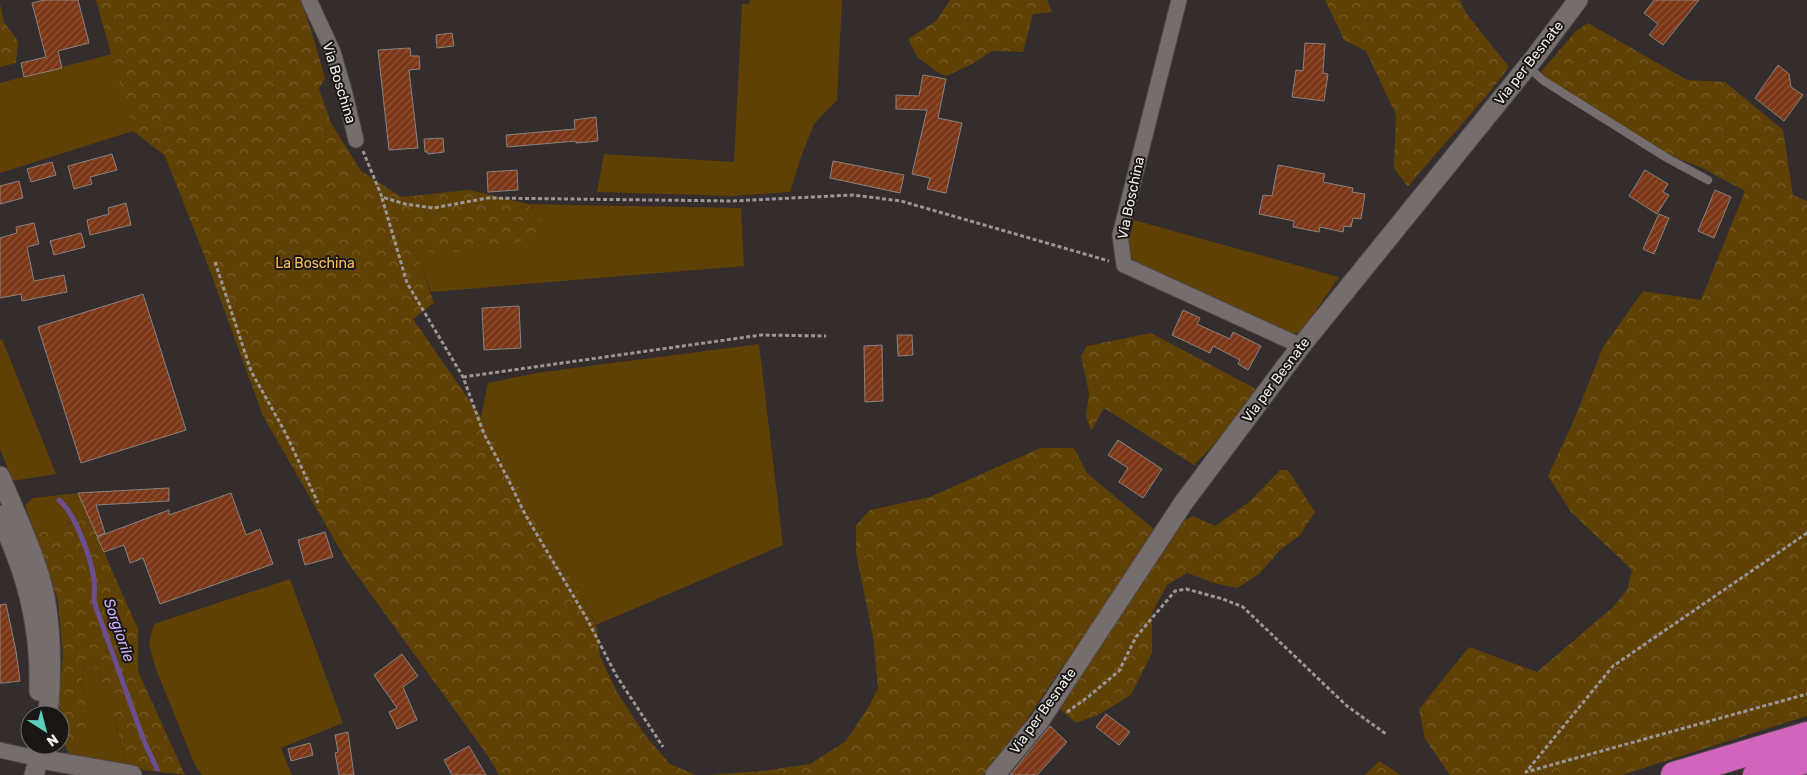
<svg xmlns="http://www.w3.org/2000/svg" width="1807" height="775" viewBox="0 0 1807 775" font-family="Rubik,sans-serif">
<defs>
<pattern id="forest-crowns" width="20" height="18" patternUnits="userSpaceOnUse" patternTransform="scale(1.25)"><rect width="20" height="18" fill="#5f4005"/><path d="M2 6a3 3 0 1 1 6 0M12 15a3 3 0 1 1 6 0" fill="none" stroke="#775c2a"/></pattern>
<pattern id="building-hatch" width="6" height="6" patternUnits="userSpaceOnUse" patternTransform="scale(1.25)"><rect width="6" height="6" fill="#7b3717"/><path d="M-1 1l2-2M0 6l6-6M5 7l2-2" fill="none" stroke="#8e5439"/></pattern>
</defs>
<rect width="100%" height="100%" fill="#342d2e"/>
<g fill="#5f4005">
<path d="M750 0H842L837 100 814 124 801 157 790 192 734 196 597 192 604 154 734 162 742 4H749Z"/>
<path d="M112 54 133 131 0 173V83Z"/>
<path d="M528 204 741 208 744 266 431 292 417 252H470L549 231Z"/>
<path d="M1134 220 1339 277 1301 332 1289 335 1142 269C1122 251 1128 243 1134 220Z"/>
<path d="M2 339 56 474 13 481 0 449V340Z"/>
<path d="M759 344 783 545 596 625 579 592 535 518 512 472 481 417 488 383 536 373Z"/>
<path d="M78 493 89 518 35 534 25 505 33 498Z"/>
<path d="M290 579 343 723 281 748 292 775H202L195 765 155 667 149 643 154 624Z"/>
<path d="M84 661 98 670 114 715 127 768 71 759 62 738 75 748 88 711 82 680Z"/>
</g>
<g fill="url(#forest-crowns)">
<path d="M96 0H301L312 33 325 78 319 89 331 123 361 171 401 197 469 190 528 204 549 231 509 245 469 252H417L434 303 413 319 481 417 512 472 535 518 579 592 597 628 600 656 617 692 645 735 670 764 696 775H499L488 756 346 560 263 416 206 260 165 156 133 131Z"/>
<path d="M950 0H1047L1052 12 1033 14 1023 52 992 51 972 64 946 76 937 72 917 57 908 39 936 21Z"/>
<path d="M1325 0H1460L1466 13 1509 67C1478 109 1441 146 1408 187L1394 168 1396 115 1366 51 1344 40Z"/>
<path d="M0 4 4 22 18 41 16 63 0 67Z"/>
<path d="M1588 23 1687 80 1725 82 1783 130 1793 195 1807 201V716L1622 775H1450L1425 739 1419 709 1469 647 1537 672 1613 607 1627 590 1632 570 1571 512 1548 476 1574 420 1603 347 1643 291 1701 300 1745 191 1702 168 1664 153 1574 102 1541 72 1575 32Z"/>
<path d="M1151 333 1256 389 1217 441 1194 465 1104 408 1091 431 1086 416 1089 393 1081 356 1087 346Z"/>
<path d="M1040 448H1074L1087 473 1155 530 1090 630 1064 664 1003 755 983 775H707L763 771 810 764 846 741 869 706 878 688 873 637 856 553V525L870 510 930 497Z"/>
<path d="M1280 470H1288L1315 512 1300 535 1280 550 1259 574 1237 588 1214 583 1187 573 1167 585 1152 613V653L1131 695 1098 715 1076 723 1059 708 1182 522 1193 516 1215 526 1249 502Z"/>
<path d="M89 518 138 629V671L185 775 127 768 114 715 98 670 84 661 82 680 88 711 90 733 75 748 62 738 58 701 63 655 58 600 35 534Z"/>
<path d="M1379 761 1401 775H1365Z"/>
</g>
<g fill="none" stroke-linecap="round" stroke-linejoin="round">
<path stroke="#6a4f90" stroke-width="5" d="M59 500C75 513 91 558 94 579 95 586 94 595 94 602L144 741 157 769"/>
</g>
<g fill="url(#building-hatch)" stroke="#8a827e">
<path d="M44 0H78L89 43 58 51 62 68 24 77 21 63 46 57 32 3Z"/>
<path d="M1654 0H1699L1663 45 1649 35 1658 24 1644 13Z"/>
<path d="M452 33 454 46 437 48 436 35Z"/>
<path d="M1305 43 1325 44 1323 73 1328 74 1324 101 1292 97 1296 70 1303 71Z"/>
<path d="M410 48 411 56H419L420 69 409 70 418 148 389 150 378 50Z"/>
<path d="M1778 65 1789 74 1791 87 1803 95 1784 121 1755 98Z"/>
<path d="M923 75 946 79 938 118 962 123 946 193 927 189 930 178 912 174 927 110 896 109V95L919 96Z"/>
<path d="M596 117 598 141 576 143V141L507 147 506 135 575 129 574 120Z"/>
<path d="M443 138 444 152 428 154V152H425L424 139Z"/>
<path d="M112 154 117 170 90 177 92 184 74 189 68 166Z"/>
<path d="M833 161 904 175 900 193 830 178Z"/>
<path d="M52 162 56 175 31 182 27 169Z"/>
<path d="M1278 165 1325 174 1323 182 1353 188 1352 192 1365 194 1361 219 1353 218 1351 227 1344 226 1343 232 1320 227 1319 232 1293 227 1294 221 1259 214 1263 195 1272 196Z"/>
<path d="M517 170 518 190 488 192 487 172Z"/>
<path d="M1645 170 1668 184 1663 192 1669 195 1657 214 1629 196Z"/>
<path d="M19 181 23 198 0 204V186Z"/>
<path d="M1715 190 1731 197 1714 238 1698 231Z"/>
<path d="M126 203 131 225 90 235 87 220 109 214 108 208Z"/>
<path d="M1659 214 1669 218 1654 254 1643 249Z"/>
<path d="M34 223 39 244 27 247 34 281 64 275 67 292 22 301 21 294 0 298V238L17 233 16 227Z"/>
<path d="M81 233 85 247 54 255 50 241Z"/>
<path d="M143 294 186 430 81 463 38 327Z"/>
<path d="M519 306 521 348 484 350 482 308Z"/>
<path d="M1183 310 1200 318 1197 324 1230 339 1233 332 1261 346 1248 370 1238 364 1240 360 1213 346 1210 353 1172 335Z"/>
<path d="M897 335H912L913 355 898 356Z"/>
<path d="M882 345 883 401 865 402 864 346Z"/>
<path d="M1118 440 1162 469 1143 498 1119 482 1128 468 1108 455Z"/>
<path d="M169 488V501L96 505 105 533 97 536 78 493Z"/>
<path d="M231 493 246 535 260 529 273 564 160 604 143 558 130 563 124 545 104 552 97 537 169 510V515Z"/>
<path d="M325 532 333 557 305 565 298 540Z"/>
<path d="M6 604 16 651 20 681 3 683H0V605Z"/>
<path d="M402 654 418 676 403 687 417 720 397 729 389 712 397 708 374 675Z"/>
<path d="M1106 714 1130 732 1119 745 1096 727Z"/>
<path d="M1050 726 1067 742 1037 775H1010Z"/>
<path d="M348 732 354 775H339L335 753 338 752 335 735Z"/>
<path d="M310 743 313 755 291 761 288 749Z"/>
<path d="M469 746 486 775H452L444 760Z"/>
</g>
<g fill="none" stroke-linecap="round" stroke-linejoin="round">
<defs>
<path id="service" d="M1527 66 1544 81 1667 158 1708 180"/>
<g id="minor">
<path d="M309 0 333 52 344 90 356 140"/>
<path d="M1179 0 1120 235 1124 265 1301 346"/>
<path d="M0 750 40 759"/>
</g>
<g id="tertiary">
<path d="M0 476C16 515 36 556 45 597 52 637 52 675 48 715"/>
<path d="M0 515C7 533 15 551 21 569 34 607 40 650 39 691"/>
<path d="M40 759 132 775"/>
<path d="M34 775 43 745"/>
<path d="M995 775 1039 722 1184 502 1301 346 1535 57 1578 0"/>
</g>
<g id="motorway">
<path d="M1674 775 1807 735"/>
<path d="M1756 775 1807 760"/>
</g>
</defs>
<use href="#service" stroke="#50494a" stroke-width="9"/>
<use href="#minor" stroke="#50494a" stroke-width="17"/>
<use href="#tertiary" stroke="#50494a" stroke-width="21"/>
<use href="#motorway" stroke="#50494a" stroke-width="28"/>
<g stroke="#9c9697" stroke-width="3" stroke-dasharray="4 2.5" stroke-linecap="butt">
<path d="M363 151 382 197 405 204 433 208 488 198 732 201 853 195 901 201 1109 261"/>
<path d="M382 198 407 283 463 377 484 434 506 475 526 516 587 619 616 675 663 747"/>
<path d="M215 262 251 371 285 432 318 503"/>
<path d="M463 377 761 335 826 336"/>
<path d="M1807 533 1613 666 1526 772 1807 694"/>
<path d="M1067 712 1088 697 1119 671 1136 637 1175 591 1186 589 1223 599 1243 607 1347 706 1386 734"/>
</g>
<use href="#service" stroke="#766d6e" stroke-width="8"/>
<use href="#minor" stroke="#766d6e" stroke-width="15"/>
<use href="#tertiary" stroke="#766d6e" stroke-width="19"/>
<use href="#motorway" stroke="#d065bb" stroke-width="26"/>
</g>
<g text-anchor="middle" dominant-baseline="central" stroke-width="4" stroke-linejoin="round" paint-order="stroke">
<g font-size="14" fill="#f4eff0" stroke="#191616">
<text transform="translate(1529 63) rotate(-52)">Via per Besnate</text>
<text transform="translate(339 83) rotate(73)">Via Boschina</text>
<text transform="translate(1131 198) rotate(-78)">Via Boschina</text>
<text transform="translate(1276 380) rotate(-53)">Via per Besnate</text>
<text transform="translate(1043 711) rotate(-54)">Via per Besnate</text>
</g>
<g font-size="14" fill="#fdc05d" stroke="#191616">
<text x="315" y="263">La Boschina</text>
</g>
<g font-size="15" font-style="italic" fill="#cdb0fb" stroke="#191616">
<text transform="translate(119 630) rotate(71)">Sorgiorile</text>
</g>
</g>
<g transform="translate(45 730) rotate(144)"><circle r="24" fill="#191616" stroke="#716d6d"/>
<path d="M0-4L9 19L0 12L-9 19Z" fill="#5dceb9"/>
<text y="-8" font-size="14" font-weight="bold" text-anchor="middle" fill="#f4eff0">N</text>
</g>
</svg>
